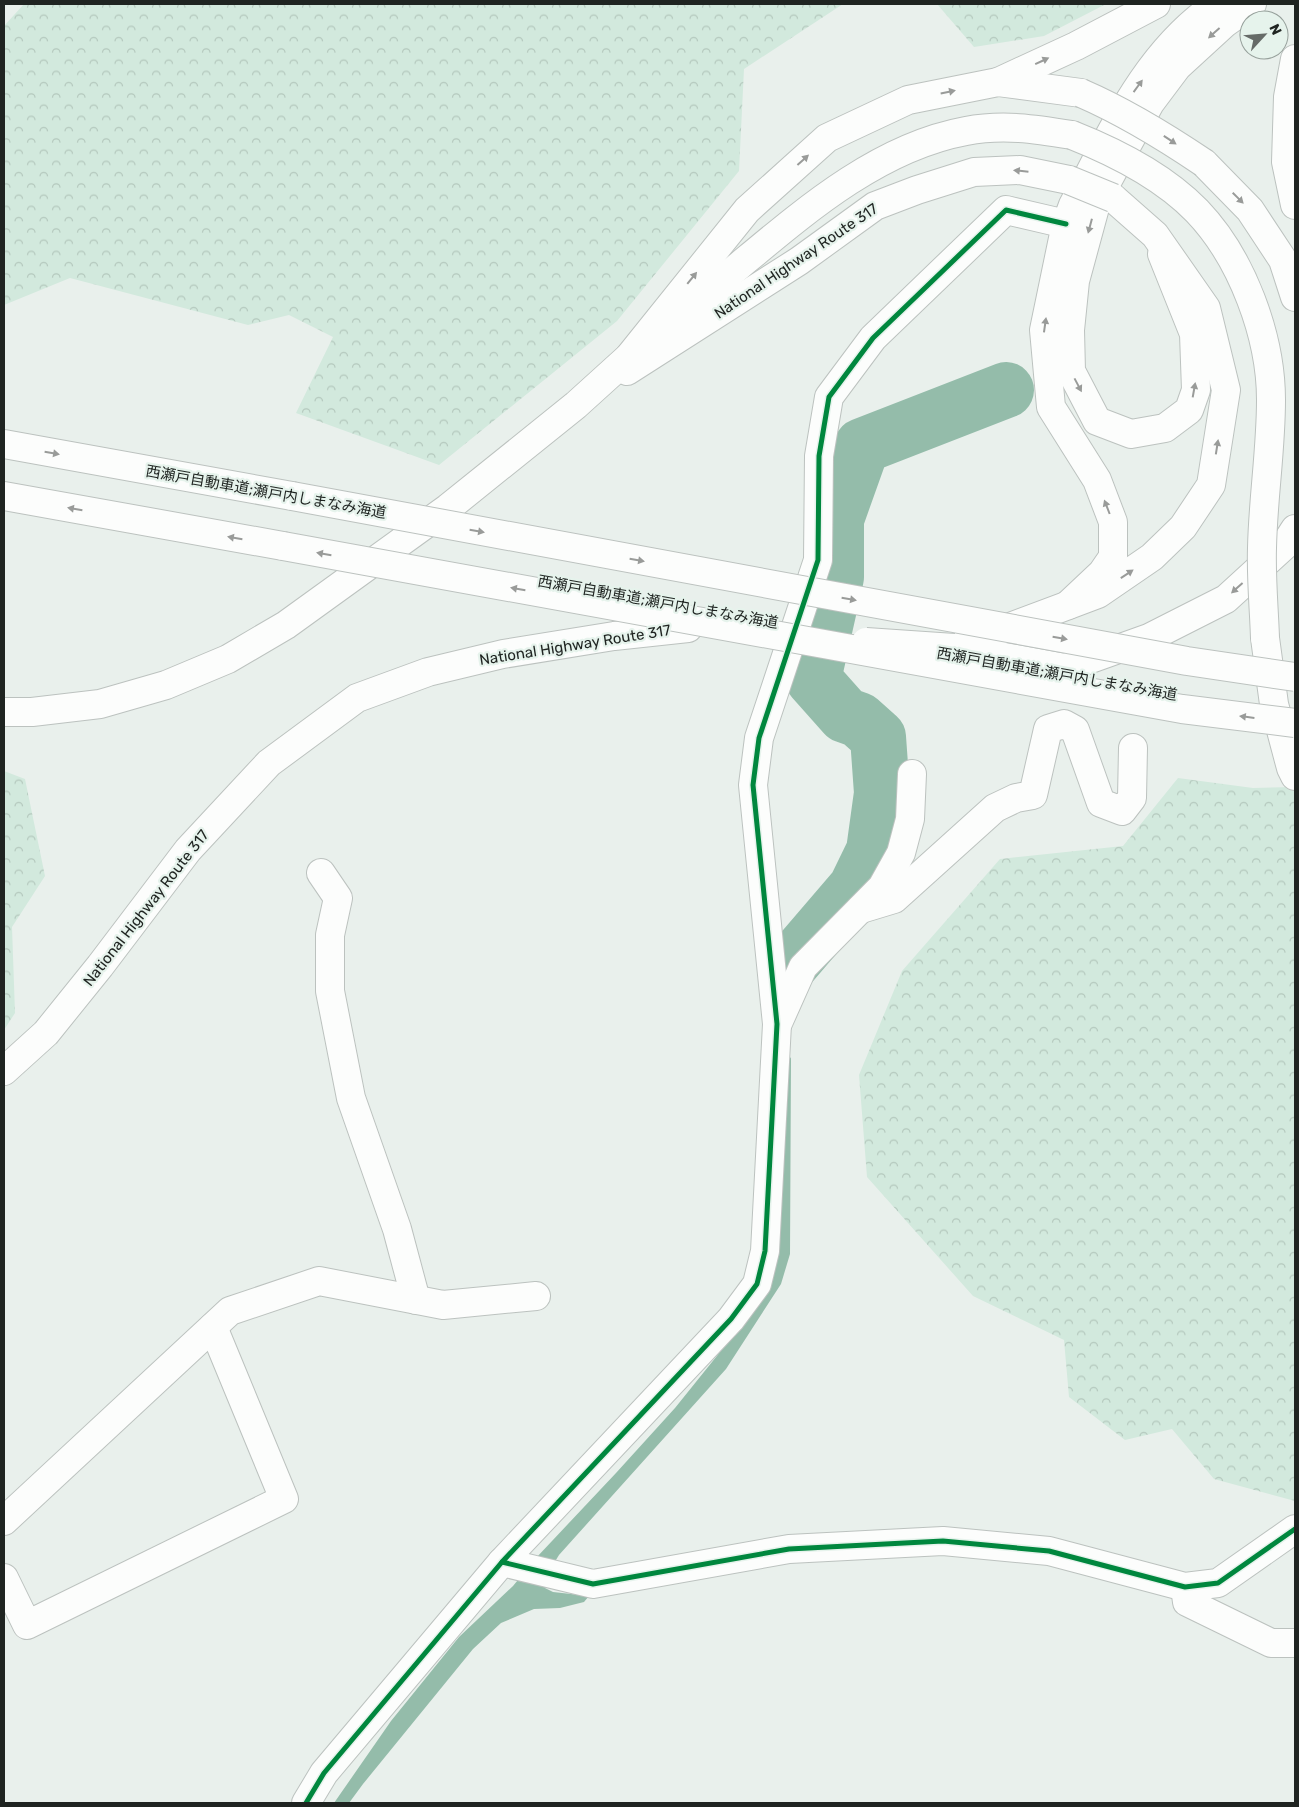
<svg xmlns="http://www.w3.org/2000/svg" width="1299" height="1807" viewBox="0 0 1299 1807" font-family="Rubik,'Noto Sans JP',sans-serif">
<defs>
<pattern id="forest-crowns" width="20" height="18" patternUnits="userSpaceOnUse" patternTransform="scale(1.25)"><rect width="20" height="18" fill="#d2e9dd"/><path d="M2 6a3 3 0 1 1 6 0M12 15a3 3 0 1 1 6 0" fill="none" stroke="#b4c8bd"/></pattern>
</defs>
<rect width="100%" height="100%" fill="#e9f0ec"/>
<g fill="url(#forest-crowns)">
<path d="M24 4H843L744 69 739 171 617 321 439 465 296 413 333 337 289 315 248 325 70 278 4 305V26Z"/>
<path d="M937 4H1106L1044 36 974 47Z"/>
<path d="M4 771 25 779 45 876 12 927 15 1013 4 1030Z"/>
<path d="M1178 778 1253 788 1295 787V1501L1214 1479 1172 1429 1125 1440 1069 1397 1064 1340 973 1296 867 1177 859 1075 902 971 1000 859 1123 846Z"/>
</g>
<path fill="#94bcaa" d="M791 1057 790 1254 781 1284 726 1369 559 1555 543 1581 545 1588 553 1592 589 1596 584 1602 560 1608 534 1609 501 1623 473 1649 363 1784 349 1803H334L391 1721 459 1637 513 1586 536 1558 616 1473 675 1408 745 1321 781 1072Z"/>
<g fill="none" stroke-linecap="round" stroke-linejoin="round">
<path stroke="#94bcaa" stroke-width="56" d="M790 965 856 888 874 851 882 793 878 737 859 720 845 715 813 679 836 577V519L862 446 1006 390"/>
<defs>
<g id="minor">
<path d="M321 873 338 898 330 935V991L351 1098 397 1229 416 1300"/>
<path d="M861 909 894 899 995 808 1016 798 1033 795 1048 729 1064 724 1075 730 1101 803 1122 811 1132 798 1133 748"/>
<path d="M778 1023 803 967 882 887 901 853 910 819 912 774"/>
<path d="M4 1521 230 1311 319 1281 443 1305 536 1296"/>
<path d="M502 1562 593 1584 789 1549 943 1541 1049 1551 1185 1587 1218 1583 1295 1529"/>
<path d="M4 1578 27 1625 284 1499 213 1327"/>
<path d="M1185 1587 1187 1602 1271 1643H1295"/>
<path d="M306 1803 324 1773 502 1562 731 1319 757 1284 765 1251 777 1024 753 785 759 738 818 560 819 456 829 397 873 338 1006 210 1066 224"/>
</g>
<g id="tertiary">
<path d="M1295 59 1288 97 1286 162 1295 205"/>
<path d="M998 82 1076 46 1156 4"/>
<path d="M1162 254 1194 334 1196 390 1189 410 1165 428 1131 434 1097 421 1071 371 1070 330 1075 281 1097 200 1150 103 1177 67 1225 23 1252 4"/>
<path d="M1068 605 1102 573 1113 557V522L1097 480 1051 407 1044 330 1066 224 1073 205C1112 132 1146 52 1217 4"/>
</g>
<g id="trunk">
<path d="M1204 163 1250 210 1283 260 1295 297"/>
<path d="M627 371 799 261 875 206 917 190 974 172 1020 170 1069 180"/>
<path d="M954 648 1098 594 1152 557 1183 527 1211 485 1226 390 1206 308 1155 235 1113 198"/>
<path d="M955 648 1065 668 1149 638 1226 599 1284 546 1295 529"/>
<path d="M4 712H32L100 704 166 685 228 659 286 625 448 508 576 405 629 357 747 210 827 138 908 100 998 82 1081 93"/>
<path d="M4 1071 46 1033 100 966 188 850 269 763 357 698 428 672 503 654 614 636 688 628"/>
</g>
<g id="motorway">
<path d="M629 357C666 326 703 296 740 265 806 210 879 147 966 131 1003 124 1035 129 1072 135"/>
<path d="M4 444 292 496"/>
<path d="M4 496 283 546"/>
<path d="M1265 638 1274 704 1291 768 1295 776"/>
</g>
</defs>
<use href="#minor" stroke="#bcc2bf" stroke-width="30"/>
<use href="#tertiary" stroke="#bcc2bf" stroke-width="30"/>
<use href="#trunk" stroke="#bcc2bf" stroke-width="30"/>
<use href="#motorway" stroke="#bcc2bf" stroke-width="30"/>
<use href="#minor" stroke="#fcfdfc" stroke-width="28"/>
<use href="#tertiary" stroke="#fcfdfc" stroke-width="28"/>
<use href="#trunk" stroke="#fcfdfc" stroke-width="28"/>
<use href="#motorway" stroke="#fcfdfc" stroke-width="28"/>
<defs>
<g id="trunk-bridge">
<path d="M1081 93C1125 112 1164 136 1204 163"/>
<path d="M1069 180 1113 198"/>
<path d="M866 642 954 648"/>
</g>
<g id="motorway-bridge">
<path d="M1072 135C1115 152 1164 177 1197 211 1242 258 1271 336 1271 400 1271 450 1263 498 1262 548 1261 578 1264 608 1265 638"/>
<path d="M292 496 1187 661 1295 677"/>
<path d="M283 546 1182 709 1295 723"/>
</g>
</defs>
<use href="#trunk-bridge" stroke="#bcc2bf" stroke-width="30" stroke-linecap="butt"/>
<use href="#motorway-bridge" stroke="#bcc2bf" stroke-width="30" stroke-linecap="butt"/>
<use href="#trunk-bridge" stroke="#fcfdfc" stroke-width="28"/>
<use href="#motorway-bridge" stroke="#fcfdfc" stroke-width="28"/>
<defs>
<g id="cycleway">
<path d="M502 1562 593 1584 789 1549 943 1541 1049 1551 1185 1587 1218 1583 1295 1529"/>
<path d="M306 1803 324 1773 502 1562 731 1319 757 1284 765 1251 777 1024 753 785 759 738 818 560 819 456 829 397 873 338 1006 210 1066 224"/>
</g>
</defs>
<use href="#cycleway" stroke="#e6f3ec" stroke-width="8"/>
<use href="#cycleway" stroke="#00873e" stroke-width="5"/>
</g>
<defs><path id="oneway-solid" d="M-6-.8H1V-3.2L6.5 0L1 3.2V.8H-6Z" transform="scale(1.25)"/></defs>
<g fill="#999b99">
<use href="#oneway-solid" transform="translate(1214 33) rotate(138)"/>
<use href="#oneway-solid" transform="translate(1042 61) rotate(-25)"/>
<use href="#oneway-solid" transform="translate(1138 86) rotate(-54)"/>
<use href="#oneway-solid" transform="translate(948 92) rotate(-12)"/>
<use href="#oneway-solid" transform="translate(1170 140) rotate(34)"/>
<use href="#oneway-solid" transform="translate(803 160) rotate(-42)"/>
<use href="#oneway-solid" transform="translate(1021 171) rotate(-174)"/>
<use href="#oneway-solid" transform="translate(1238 198) rotate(45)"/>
<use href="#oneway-solid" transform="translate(1090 226) rotate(105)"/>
<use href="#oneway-solid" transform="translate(692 278) rotate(-51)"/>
<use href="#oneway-solid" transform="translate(1045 325) rotate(-82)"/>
<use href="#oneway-solid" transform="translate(1078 385) rotate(62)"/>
<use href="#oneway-solid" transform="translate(1194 390) rotate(-80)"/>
<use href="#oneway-solid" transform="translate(1217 447) rotate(-81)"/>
<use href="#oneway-solid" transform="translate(52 453) rotate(10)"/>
<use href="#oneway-solid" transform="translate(1107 507) rotate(-111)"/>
<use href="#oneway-solid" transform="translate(75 509) rotate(-170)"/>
<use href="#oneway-solid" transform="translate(477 531) rotate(10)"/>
<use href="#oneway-solid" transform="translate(235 538) rotate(-170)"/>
<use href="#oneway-solid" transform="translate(324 554) rotate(-170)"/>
<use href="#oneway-solid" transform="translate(637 560) rotate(10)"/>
<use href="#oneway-solid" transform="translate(1127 574) rotate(-34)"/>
<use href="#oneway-solid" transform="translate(1237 588) rotate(138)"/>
<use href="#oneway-solid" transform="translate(518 589) rotate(-170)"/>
<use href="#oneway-solid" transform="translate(849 599) rotate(10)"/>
<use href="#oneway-solid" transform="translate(1060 638) rotate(10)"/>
<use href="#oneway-solid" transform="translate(1247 717) rotate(-173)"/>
</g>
<g text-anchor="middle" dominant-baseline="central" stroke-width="4.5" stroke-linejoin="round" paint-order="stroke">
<g font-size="15" fill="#1f2421" stroke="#e6f3ec">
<text transform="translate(796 261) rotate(-34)">National Highway Route 317</text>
<text transform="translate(266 492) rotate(10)">西瀬戸自動車道;瀬戸内しまなみ海道</text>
<text transform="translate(658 602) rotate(10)">西瀬戸自動車道;瀬戸内しまなみ海道</text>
<text transform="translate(575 645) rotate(-9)">National Highway Route 317</text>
<text transform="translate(1057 674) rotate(10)">西瀬戸自動車道;瀬戸内しまなみ海道</text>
<text transform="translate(146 908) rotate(-52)">National Highway Route 317</text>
</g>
</g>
<rect width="1299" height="1807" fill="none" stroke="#1f2421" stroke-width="10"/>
<g transform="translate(1264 35) rotate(64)"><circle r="24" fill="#e6f3ec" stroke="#96a09b"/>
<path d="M0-4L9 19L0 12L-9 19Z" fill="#666b68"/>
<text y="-8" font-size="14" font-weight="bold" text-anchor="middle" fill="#1f2421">N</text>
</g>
</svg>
